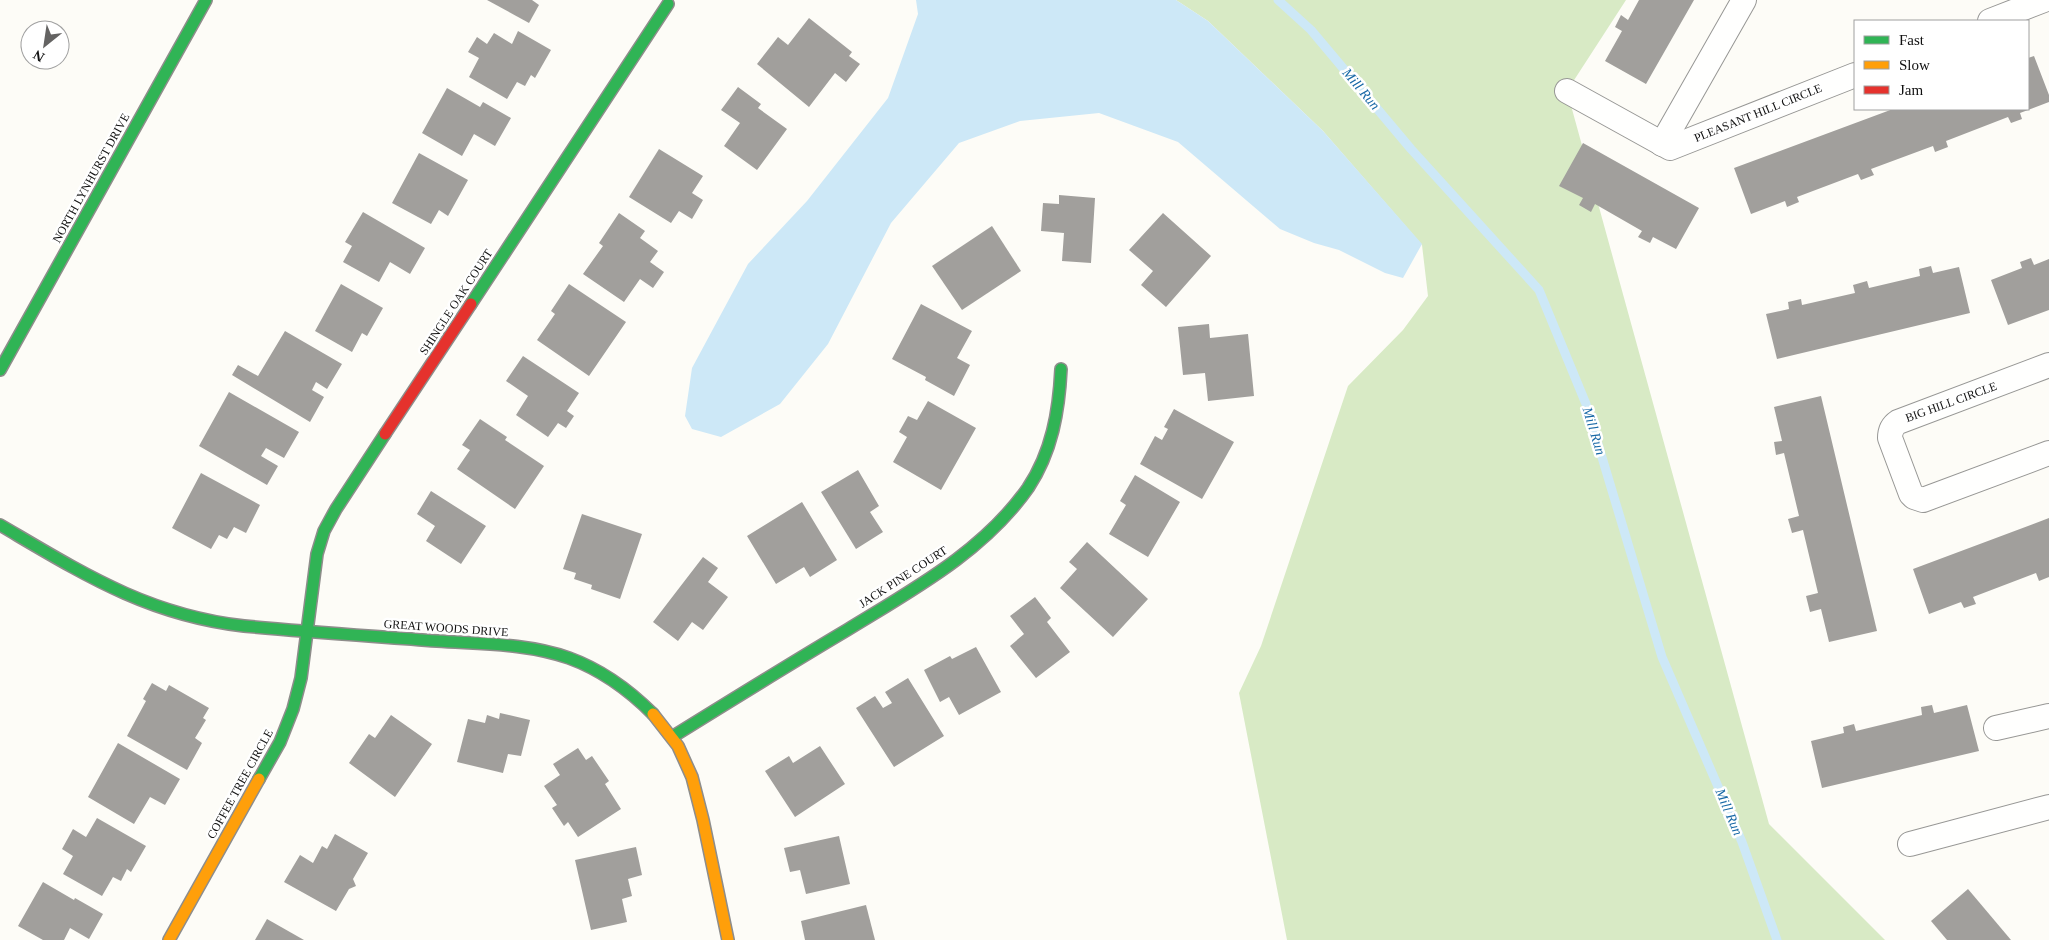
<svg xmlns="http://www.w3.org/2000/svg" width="2049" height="940" viewBox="0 0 2049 940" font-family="Georgia,serif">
<rect width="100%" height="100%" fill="#fdfcf7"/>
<path fill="#d8eac5" d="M1176 0H1626L1567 91 1769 824 1885 940H1287L1239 693 1261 646 1348 386 1403 330 1428 296 1422 245 1323 131 1208 21Z"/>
<path fill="#cde8f7" d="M916 0H1176L1208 21 1323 131 1422 244 1403 278 1385 273 1339 250 1314 243 1280 229 1178 142 1099 113 1020 121 959 143 891 223 828 344 780 404 721 437 692 429 685 416 692 368 748 264 807 201 888 98 918 14Z"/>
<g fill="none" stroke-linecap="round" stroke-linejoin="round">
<path stroke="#cde8f7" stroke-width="9" d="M1278 0 1311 30 1411 149 1539 290 1586 404 1662 657 1742 842 1777 940"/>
</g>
<g fill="#a19f9c">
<path d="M487 0H532L539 5 529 23Z"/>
<path d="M1639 0H1694L1646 84 1605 61 1622 31 1615 27 1621 15 1628 20Z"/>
<path d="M809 18 852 52 849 56 860 64 846 82 835 73 809 107 757 64 778 37 788 45Z"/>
<path d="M518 31 551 50 535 78 531 75 525 86 517 82 507 99 469 77 479 58 468 52 477 37 487 44 494 33 512 44Z"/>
<path d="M2034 56 2049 95V102L2020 113 2022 119 2011 123 2008 117 1946 141 1948 147 1935 152 1933 146 1871 169 1874 175 1861 180 1858 174 1797 197 1799 202 1787 207 1785 201 1751 214 1734 168 1893 109H2028V58Z"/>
<path d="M738 87 761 104 758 108 787 129 757 170 724 146 740 123 721 110Z"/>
<path d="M447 88 480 107 483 102 511 118 495 146 474 134 462 156 422 133Z"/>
<path d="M1583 143 1699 208 1676 249 1653 237 1650 243 1638 237 1642 231 1595 204 1591 212 1579 205 1583 198 1559 186Z"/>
<path d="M659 149 703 176 692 193 703 200 692 219 679 211 671 223 629 197Z"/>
<path d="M419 153 468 180 448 216 439 210 431 224 392 203Z"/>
<path d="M1059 195 1095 198 1091 263 1062 261 1064 233 1041 231 1043 203 1059 204Z"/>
<path d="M363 212 425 248 410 274 390 262 379 282 343 262 352 246 345 242Z"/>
<path d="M619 213 645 231 640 238 658 251 650 262 664 272 653 288 640 279 624 302 583 274 603 246 599 243Z"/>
<path d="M1163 213 1211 256 1166 307 1141 285 1153 271 1129 250Z"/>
<path d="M992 226 1021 271 962 310 932 266Z"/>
<path d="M2031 258 2034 265 2049 259V310L2008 325 1991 280 2022 268 2020 262Z"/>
<path d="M1931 266 1933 273 1959 267 1970 313 1777 359 1766 314 1789 309 1788 302 1801 299 1802 305 1855 293 1853 285 1867 281 1869 288 1920 276 1919 269Z"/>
<path d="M341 284 383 308 367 336 362 333 352 352 315 331Z"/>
<path d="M569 284 626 322 589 376 537 340 555 314 551 311Z"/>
<path d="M921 304 972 331 957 358 970 365 954 396 925 380 926 377 892 359Z"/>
<path d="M1209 324 1210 338 1248 334 1254 396 1208 401 1205 373 1183 375 1178 327Z"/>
<path d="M285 331 342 364 327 389 316 382 312 390 324 397 310 422 232 375 238 365 258 376Z"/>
<path d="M523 356 579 393 567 411 574 416 566 428 558 423 548 437 516 415 528 396 506 381Z"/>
<path d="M229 392 299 432 284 458 266 448 261 456 278 466 267 485 199 446Z"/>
<path d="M1821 396 1877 631 1829 642 1821 609 1810 612 1806 596 1818 593 1803 530 1792 533 1788 519 1799 516 1784 453 1776 455 1774 442 1782 441 1774 407Z"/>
<path d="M928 401 976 428 941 490 893 462 907 437 899 432 908 416 917 420Z"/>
<path d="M1174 409 1234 442 1202 499 1140 464 1155 436 1162 440 1168 429 1164 427Z"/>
<path d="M480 419 507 437 505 440 544 466 515 509 457 469 470 450 462 445Z"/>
<path d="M858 470 879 506 870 512 883 532 856 549 821 492Z"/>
<path d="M201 473 260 505 246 533 234 527 227 539 219 535 211 549 172 528Z"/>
<path d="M1135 475 1180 502 1148 557 1109 534 1126 505 1120 501Z"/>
<path d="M431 491 486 526 461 564 426 541 435 526 417 514Z"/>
<path d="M802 502 837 560 810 577 804 567 776 584 747 536Z"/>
<path d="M582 514 642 534 620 599 591 589 592 585 574 579 576 573 563 569Z"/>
<path d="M2049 518V577L2039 581 2036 573 1973 597 1976 604 1964 608 1961 602 1929 614 1913 569Z"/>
<path d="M1087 542 1148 599 1113 637 1060 588 1077 569 1069 562Z"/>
<path d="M703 557 718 568 708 582 728 597 703 630 692 622 678 641 653 622Z"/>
<path d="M1035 597 1051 618 1047 622 1070 652 1036 678 1010 646 1024 634 1010 616Z"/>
<path d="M976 647 1001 692 959 715 949 697 940 702 924 670 950 656 952 659Z"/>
<path d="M908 678 944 736 894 767 856 708 875 696 883 708 892 703 885 692Z"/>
<path d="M152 683 166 691 169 685 209 708 203 718 206 720 195 738 202 743 187 770 127 736 146 701 143 699Z"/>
<path d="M1932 705 1934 713 1967 705 1979 751 1822 788 1811 741 1844 733 1843 727 1854 724 1856 731 1922 715 1921 707Z"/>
<path d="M500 713 530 720 521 756 508 754 503 773 457 762 468 719 485 723 487 715 499 719Z"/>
<path d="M391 715 432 744 395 797 349 763 369 734 375 738Z"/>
<path d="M118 743 180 779 165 805 150 797 134 824 88 797Z"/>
<path d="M820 746 845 784 795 817 765 771 789 756 793 763Z"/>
<path d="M578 748 586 760 592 756 609 781 605 784 621 809 578 837 568 822 564 826 552 808 557 805 544 786 560 775 553 764Z"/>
<path d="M97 818 146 846 131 872 127 869 121 881 113 877 102 896 63 874 73 856 62 849 73 829 86 837Z"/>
<path d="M335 834 368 853 353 879 356 886 349 889 336 911 284 882 300 855 313 863 322 846 327 849Z"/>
<path d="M839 836 850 884 806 894 800 870 790 872 784 848Z"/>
<path d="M636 847 642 875 628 879 632 896 622 899 627 922 591 930 575 860Z"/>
<path d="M43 882 74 900 75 898 103 914 89 939 70 928 64 940H43L18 926Z"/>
<path d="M1968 889 2011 940H1947L1931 921Z"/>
<path d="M866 905 875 940H805L801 921Z"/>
<path d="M267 919 304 940H255Z"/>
</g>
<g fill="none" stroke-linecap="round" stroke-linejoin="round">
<defs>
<g id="street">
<path d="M1990 21 2044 0"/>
<path d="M1567 91 1670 148 1855 75"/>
<path d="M1662 144 1744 0"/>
<path d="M2049 365 1898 422C1892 426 1890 431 1890 438L1911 494 1914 497 1923 500 2049 453"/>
<path d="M1996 728 2049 716"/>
<path d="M1910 844 2049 807"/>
</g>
<g id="fast">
<path d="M471 304 668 4"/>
<path d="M0 370 206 0"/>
<path d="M0 525C82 573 147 615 244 626 308 632 372 636 437 641 480 644 527 643 569 658 602 670 629 690 653 714"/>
<path d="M672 737C730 701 788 665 847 630 912 590 983 552 1028 488 1052 452 1059 411 1061 369"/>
<path d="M259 779 280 742 293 709 301 678 317 554 324 531 336 509 385 434"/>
</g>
<g id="slow">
<path d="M653 714 678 746 692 777 703 820 728 940"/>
<path d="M169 940 259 779"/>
</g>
<path id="jam" d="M385 434 471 304"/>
</defs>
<use href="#street" stroke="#979795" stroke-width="26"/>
<use href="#fast" stroke="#8e8d8b" stroke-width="14"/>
<use href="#slow" stroke="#8e8d8b" stroke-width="14"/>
<use href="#jam" stroke="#8e8d8b" stroke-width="14"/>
<use href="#street" stroke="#fffffe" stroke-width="24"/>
<use href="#fast" stroke="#30b455" stroke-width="11"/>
<use href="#slow" stroke="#ff9f0a" stroke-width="11"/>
<use href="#jam" stroke="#e5322d" stroke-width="11"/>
</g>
<g text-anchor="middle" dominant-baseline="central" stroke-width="5" stroke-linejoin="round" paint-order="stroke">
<g font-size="12" fill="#111" stroke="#fff">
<text transform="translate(1758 113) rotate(-22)">PLEASANT HILL CIRCLE</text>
<text transform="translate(91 178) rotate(-61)">NORTH LYNHURST DRIVE</text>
<text transform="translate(456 302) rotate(-57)">SHINGLE OAK COURT</text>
<text transform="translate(1951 402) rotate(-20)">BIG HILL CIRCLE</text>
<text transform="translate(903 577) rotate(-33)">JACK PINE COURT</text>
<text transform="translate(446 628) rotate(4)">GREAT WOODS DRIVE</text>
<text transform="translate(240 784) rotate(-61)">COFFEE TREE CIRCLE</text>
</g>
<g font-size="14" font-style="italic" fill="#1768a6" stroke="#fff">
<text transform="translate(1361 89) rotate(50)">Mill Run</text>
<text transform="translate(1594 431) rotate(73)">Mill Run</text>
<text transform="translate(1729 812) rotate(67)">Mill Run</text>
</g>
</g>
<rect x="1854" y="20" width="175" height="90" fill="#ffffff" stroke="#a0a0a0"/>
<rect x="1864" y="36" width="25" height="8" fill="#30b455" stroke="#a0a0a0"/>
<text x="1899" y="45" font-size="15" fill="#111111">Fast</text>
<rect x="1864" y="61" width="25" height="8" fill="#ff9f0a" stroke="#a0a0a0"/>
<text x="1899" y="70" font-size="15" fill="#111111">Slow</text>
<rect x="1864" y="86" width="25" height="8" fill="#e5322d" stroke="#a0a0a0"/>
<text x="1899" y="95" font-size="15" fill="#111111">Jam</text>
<g transform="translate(45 45) rotate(210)"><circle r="24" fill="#ffffff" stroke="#a0a0a0"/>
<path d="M0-4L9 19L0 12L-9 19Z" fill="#646362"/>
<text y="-8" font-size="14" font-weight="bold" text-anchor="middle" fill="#111111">N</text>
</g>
</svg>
